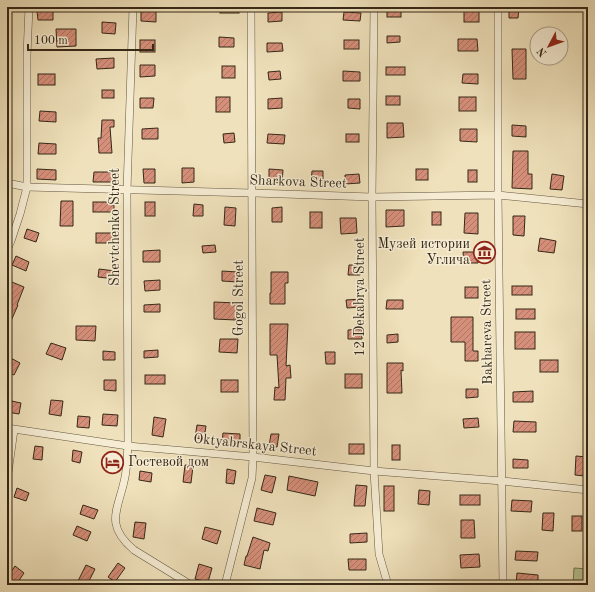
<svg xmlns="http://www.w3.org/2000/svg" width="595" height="592" viewBox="0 0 595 592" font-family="'Old Standard TT',serif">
<defs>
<pattern id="building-hatch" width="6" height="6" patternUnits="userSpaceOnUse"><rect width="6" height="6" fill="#d68f7a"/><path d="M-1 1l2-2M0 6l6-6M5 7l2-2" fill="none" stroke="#ae7563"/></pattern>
</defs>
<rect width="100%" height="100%" fill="#efe1bb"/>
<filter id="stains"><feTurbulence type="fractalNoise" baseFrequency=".005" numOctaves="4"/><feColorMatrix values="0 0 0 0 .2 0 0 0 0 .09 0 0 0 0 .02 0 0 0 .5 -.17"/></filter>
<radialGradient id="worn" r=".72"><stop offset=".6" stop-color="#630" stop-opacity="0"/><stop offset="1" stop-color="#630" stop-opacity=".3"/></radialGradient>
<path fill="#b7c392" stroke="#767654" d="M574 568 588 569V585H573Z"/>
<g fill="url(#building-hatch)" stroke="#352817">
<rect x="220" y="7" width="19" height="6"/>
<path d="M509 7H519L518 18H509Z"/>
<rect x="387" y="8" width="14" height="9"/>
<rect x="464" y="10" width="15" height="12"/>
<path d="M37 11H53V20H38Z"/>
<path d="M141 11H156V22L141 21Z"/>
<path d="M282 12V21L268 22V13Z"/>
<path d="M344 12 361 13 360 21 343 20Z"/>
<path d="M102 22 116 23 115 34 102 33Z"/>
<path d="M56 29H76V46L57 47Z"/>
<path d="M387 36H400V42L387 43Z"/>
<path d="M219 37 234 38V47H219Z"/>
<path d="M458 39H477L478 51H458Z"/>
<rect x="140" y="40" width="15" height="12"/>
<rect x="344" y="40" width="15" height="9"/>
<path d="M267 43H282L283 51 267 52Z"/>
<path d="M512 49H526V79H513Z"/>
<path d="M114 58V68L97 69 96 59Z"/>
<path d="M140 65H155V76L140 77Z"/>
<rect x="222" y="66" width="13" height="12"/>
<rect x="386" y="67" width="19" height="8"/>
<path d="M280 71 281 79 269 80 268 72Z"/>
<path d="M343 71 360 72V81H343Z"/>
<rect x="38" y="74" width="17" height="11"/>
<path d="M463 74H478V84L462 83Z"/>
<rect x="102" y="90" width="12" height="8"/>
<rect x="386" y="96" width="14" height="9"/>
<rect x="216" y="97" width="14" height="15"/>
<rect x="459" y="97" width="17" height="14"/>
<path d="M140 98H154L153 108H140Z"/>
<path d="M282 98V108L268 109V99Z"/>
<path d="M348 99H360V109L348 108Z"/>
<path d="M40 111 56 112V122L39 121Z"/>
<path d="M102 120H114V127H110L112 153H99L98 138H101Z"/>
<path d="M387 123H403L404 137 387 138Z"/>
<path d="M512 125 526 126V137L512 136Z"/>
<path d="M158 128V139H142V129Z"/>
<path d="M460 129H477V142L460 141Z"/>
<path d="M234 133 235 142 224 143 223 134Z"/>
<path d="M268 134 285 135 284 144 267 143Z"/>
<rect x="346" y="134" width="13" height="8"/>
<path d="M39 143 56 144V154H38Z"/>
<path d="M513 151H528V174H532V189L512 188Z"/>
<path d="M182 168H194V182L182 183Z"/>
<path d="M37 169 56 170V180L37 179Z"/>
<path d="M143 169H155V183H144Z"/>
<path d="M269 169 283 170 282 183 269 182Z"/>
<rect x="416" y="169" width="12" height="11"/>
<rect x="468" y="170" width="9" height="12"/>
<path d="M312 171H323V184L311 183Z"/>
<path d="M94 172H113V182H93Z"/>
<path d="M359 174 360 183 345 184V175Z"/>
<path d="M552 174 564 176 562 190 550 189Z"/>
<path d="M61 201H73V226H60Z"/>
<rect x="93" y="202" width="21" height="10"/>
<rect x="145" y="202" width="10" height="14"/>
<path d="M194 204 203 205V216H193Z"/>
<path d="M225 207 236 208 235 226 224 225Z"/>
<path d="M282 207V222H272V208Z"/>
<path d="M386 210H404V226L386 227Z"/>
<rect x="310" y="212" width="12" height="16"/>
<rect x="432" y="212" width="9" height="13"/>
<path d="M465 213H478V234L464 233Z"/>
<path d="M513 216H525L524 236 513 235Z"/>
<path d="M340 218H356L357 233 341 234Z"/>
<path d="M27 229 39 233 36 242 24 238Z"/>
<rect x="96" y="233" width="18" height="10"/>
<path d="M540 238 556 241 554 253 538 251Z"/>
<path d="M215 245 216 252 203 253 202 246Z"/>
<path d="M160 250V262H143V251Z"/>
<path d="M463 252H478V263H464Z"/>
<path d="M16 256 29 262 26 271 12 265Z"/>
<path d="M349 265H361L360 275H348Z"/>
<path d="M99 269 115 271V279L98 277Z"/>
<path d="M222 271 238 272V282L222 281Z"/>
<path d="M271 272H288V283H285V304H270V293H271Z"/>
<path d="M7 280 24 287 17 305H18L7 330V305L12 293 7 291Z"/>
<path d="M160 280V290L145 291 144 281Z"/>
<rect x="512" y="286" width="20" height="9"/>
<rect x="465" y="287" width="13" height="11"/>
<path d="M361 299 362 307 347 308 346 300Z"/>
<path d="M387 300H403V309H386Z"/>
<path d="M214 302 237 303 236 320 214 319Z"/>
<path d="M160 304V312H144V305Z"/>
<rect x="516" y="309" width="19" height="10"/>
<path d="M451 317H473V351H478V361H465V342H451Z"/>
<path d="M270 324H288L286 366 290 365 291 378H286L285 400H274L275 387 279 388 277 355H270Z"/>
<path d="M76 326H96L95 341 76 340Z"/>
<path d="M362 329V339H348V330Z"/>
<rect x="515" y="332" width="20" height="17"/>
<path d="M398 334V342L387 343V335Z"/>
<path d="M220 339H238L237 353 219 352Z"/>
<path d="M51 343 66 348 62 360 46 354Z"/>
<path d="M158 350V357L144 358V351Z"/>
<path d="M103 351 115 352V360H103Z"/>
<path d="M325 352H335V364H326Z"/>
<path d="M7 356 20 363 14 375 7 372Z"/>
<rect x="540" y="360" width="18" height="12"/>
<path d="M387 363H403V371L401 370 402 393H387Z"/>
<rect x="345" y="374" width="17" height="14"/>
<rect x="145" y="375" width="20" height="9"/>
<path d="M104 380H116V391L104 390Z"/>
<rect x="221" y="380" width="17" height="12"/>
<path d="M466 389H478V397L466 398Z"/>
<path d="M533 391V402H513V392Z"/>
<path d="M7 400 21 403 19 414 7 412Z"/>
<path d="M51 400 63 401 61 416 49 414Z"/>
<path d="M103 414 118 415 117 426 102 425Z"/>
<path d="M78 416 90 417 89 428 77 427Z"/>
<path d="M154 417 166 419 163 437 152 435Z"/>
<path d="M478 418 479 427 464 428 463 419Z"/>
<path d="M514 421 536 422V432H513Z"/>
<path d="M197 425 206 426 204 439 195 438Z"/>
<path d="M223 433 240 434V443L222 442Z"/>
<path d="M271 434H279L277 447 269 446Z"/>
<rect x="349" y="444" width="15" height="10"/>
<rect x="392" y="445" width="8" height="15"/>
<path d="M35 446 43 447 42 460 33 459Z"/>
<path d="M73 450 82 452 80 463 72 461Z"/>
<path d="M576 456 587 457 585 476 575 475Z"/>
<path d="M513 459 528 460V468H513Z"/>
<path d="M185 465 193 466 191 483 183 482Z"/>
<path d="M227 469 236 471 234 484 226 483Z"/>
<path d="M140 471 152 473 151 482 139 480Z"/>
<path d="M265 475 276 477 272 493 261 490Z"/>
<path d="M289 476 318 482 315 496 287 490Z"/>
<path d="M356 485 367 486 365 506H354Z"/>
<rect x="384" y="486" width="10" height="25"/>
<path d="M17 488 29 493 26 501 14 497Z"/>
<path d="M419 490 430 491 429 505 418 504Z"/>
<rect x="460" y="495" width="20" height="10"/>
<path d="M512 500 532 501 531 512 511 511Z"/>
<path d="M83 505 98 510 94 519 80 514Z"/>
<path d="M257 508 276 513 273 525 254 521Z"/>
<path d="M543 513H554L553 531 542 530Z"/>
<rect x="572" y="516" width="10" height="15"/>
<path d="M461 520H474L475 538H461Z"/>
<path d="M135 522 146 523 144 539 133 537Z"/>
<path d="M77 526 91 532 87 541 73 535Z"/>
<path d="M205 527 221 531 217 544 202 539Z"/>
<path d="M367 533V542L350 543V534Z"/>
<path d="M253 537 270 543 268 551 264 550 260 569 244 565 246 556H247Z"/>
<path d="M516 551 538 552 537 561 515 560Z"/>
<path d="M479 554 480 567 461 568 460 555Z"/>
<path d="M348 559H366V570H349Z"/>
<path d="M118 563 125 568 115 582 108 577Z"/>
<path d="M199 564 212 568 208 582 195 579Z"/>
<path d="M86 565 95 569 87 585H76Z"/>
<path d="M15 566 24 573 16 585H10L7 583V578Z"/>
<path d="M517 573 538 575V585H516Z"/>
</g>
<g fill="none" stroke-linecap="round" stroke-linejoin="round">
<defs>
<g id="minor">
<path d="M133 7 127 190 128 446C127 456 127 467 125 477 119 509 103 524 134 550L191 585"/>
<path d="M374 7 372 197 374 471 379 554 388 585"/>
<path d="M498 7V195L503 585"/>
<path d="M7 183 27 187 252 193 372 197 498 195 588 204"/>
<path d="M7 250 11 241 20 214 27 187V55L29 7"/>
<path d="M7 428 128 446 253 457 374 471 502 481 588 490"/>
<path d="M7 480 14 430"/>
<path d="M225 585 252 478 253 457 251 7"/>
</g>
</defs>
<use href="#minor" stroke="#645640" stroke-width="8"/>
<use href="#minor" stroke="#f5ecd3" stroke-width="7"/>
</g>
<defs>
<symbol id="museum-ring" viewBox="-11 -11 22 22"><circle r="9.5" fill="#f5ecd3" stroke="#8f2418" stroke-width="1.5"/><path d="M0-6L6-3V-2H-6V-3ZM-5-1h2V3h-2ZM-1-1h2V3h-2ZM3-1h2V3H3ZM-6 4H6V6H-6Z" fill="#8f2418"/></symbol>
<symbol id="hotel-ring" viewBox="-11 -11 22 22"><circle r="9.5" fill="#f5ecd3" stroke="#8f2418" stroke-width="1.5"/><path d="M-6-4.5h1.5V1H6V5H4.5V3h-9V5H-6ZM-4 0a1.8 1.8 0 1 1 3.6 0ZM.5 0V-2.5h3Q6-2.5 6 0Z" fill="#8f2418"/></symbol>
</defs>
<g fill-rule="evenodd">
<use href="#museum-ring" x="472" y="240" width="25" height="25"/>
<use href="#hotel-ring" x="100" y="450" width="25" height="25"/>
</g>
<g text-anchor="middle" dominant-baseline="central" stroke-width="3" stroke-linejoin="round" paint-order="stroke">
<g font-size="14" fill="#352817" stroke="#f5ecd3">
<text transform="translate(298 182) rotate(2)">Sharkova Street</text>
<text transform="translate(115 227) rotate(-90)">Shevtchenko Street</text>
<text transform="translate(360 297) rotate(-90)">12 Dekabrya Street</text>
<text transform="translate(239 298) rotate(-90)">Gogol Street</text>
<text transform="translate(487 332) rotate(-91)">Bakhareva Street</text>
<text transform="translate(255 445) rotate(6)">Oktyabrskaya Street</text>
</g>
<g font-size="14" fill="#352817" stroke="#f5ecd3" text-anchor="end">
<text x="470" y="244">Музей истории<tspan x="470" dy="16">Углича</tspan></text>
<text x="128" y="462" text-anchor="start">Гостевой дом</text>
</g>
</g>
<rect width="595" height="592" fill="none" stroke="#efe1bb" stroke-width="24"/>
<rect x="8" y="8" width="579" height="576" fill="none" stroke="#352817" stroke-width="2"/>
<rect x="12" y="12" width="571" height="568" fill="none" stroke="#352817"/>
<g transform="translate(549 46) rotate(229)"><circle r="19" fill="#f5ecd3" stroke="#a89e88"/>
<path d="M0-3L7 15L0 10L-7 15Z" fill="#8f2418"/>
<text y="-6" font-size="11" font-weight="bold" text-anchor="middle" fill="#352817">N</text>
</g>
<path d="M28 44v6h125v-6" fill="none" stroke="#352817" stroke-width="2"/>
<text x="34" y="44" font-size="12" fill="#352817" stroke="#f5ecd3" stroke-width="3" paint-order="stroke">100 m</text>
<rect width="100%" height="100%" filter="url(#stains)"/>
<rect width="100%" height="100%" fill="url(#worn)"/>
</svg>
